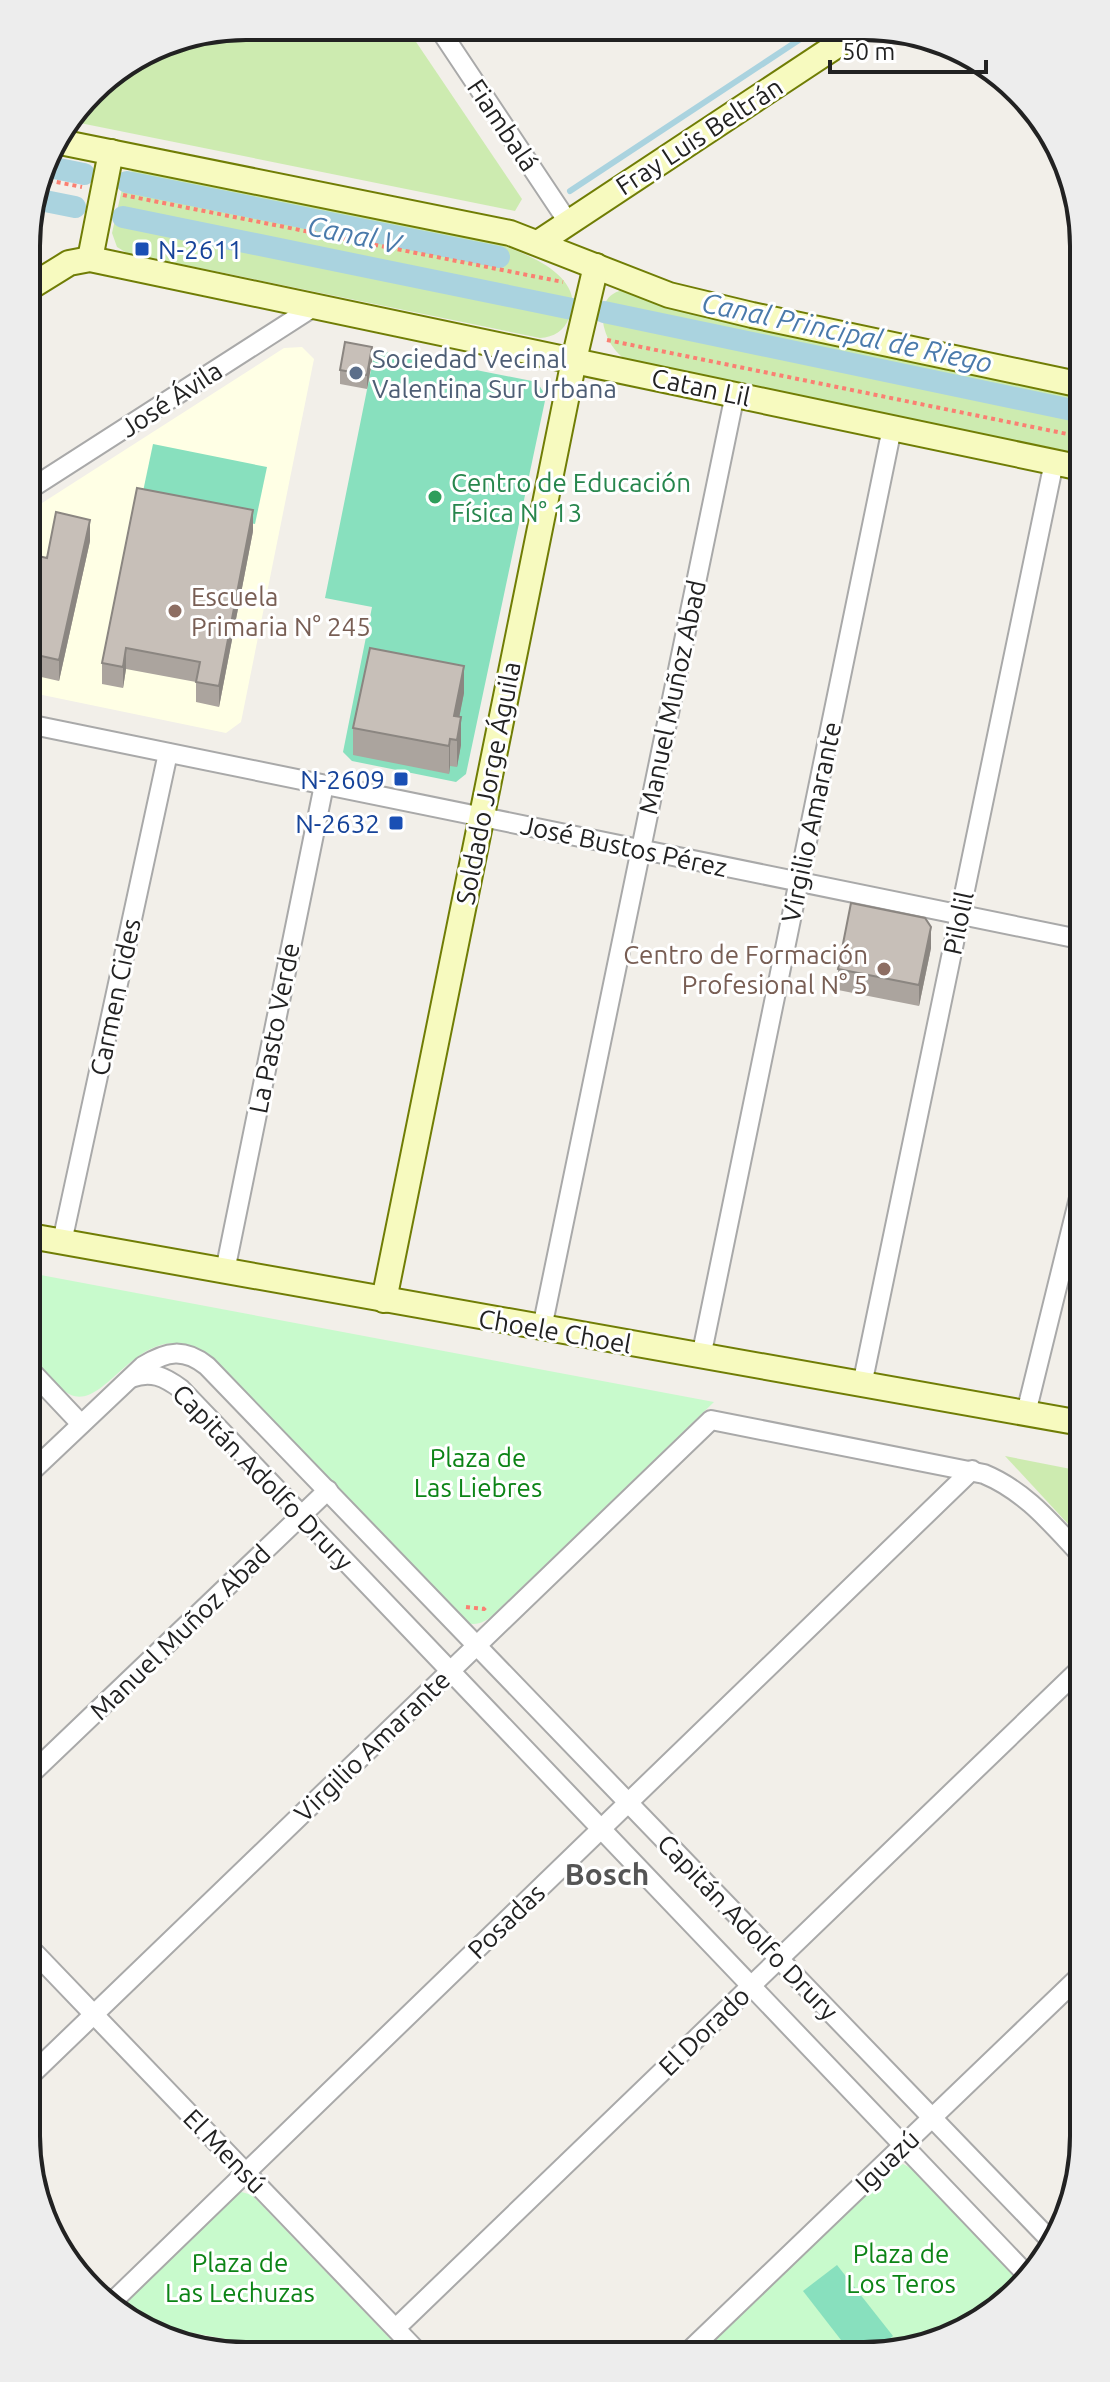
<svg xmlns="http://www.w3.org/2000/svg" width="1110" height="2382" viewBox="0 0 1110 2382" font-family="Ubuntu,sans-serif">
<rect width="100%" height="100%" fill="#f2efe9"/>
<path fill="#ffffe5" d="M302 347 314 359 241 722 226 733 28 692V512L284 348Z"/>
<g fill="#cdebb0">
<path d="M246 26 406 27 522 199 515 211 70 121 101 81 162 43Z"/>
<path d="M135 169 476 238C506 245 591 271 569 318 564 331 554 337 540 338L127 253 117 247 112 233 125 176Z"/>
<path d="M624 290 1077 392V453L629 361C603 350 588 295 624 290Z"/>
<path d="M1005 1456 1081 1471V1538Z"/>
</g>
<g fill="#c8facc">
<path d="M30 1273 714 1402 494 1614C485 1622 478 1626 466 1623L201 1351C139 1316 108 1410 71 1395 56 1388 42 1368 31 1356Z"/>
<path d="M903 2164 917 2171 1025 2284 921 2348 705 2349 886 2172Z"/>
<path d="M238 2191 252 2195 402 2351H292L149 2325 120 2311 121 2305Z"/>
</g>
<g fill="#88e0be">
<path d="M375 350 537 382 546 396 466 774 456 782 352 761 343 752 372 607 325 598Z"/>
<path d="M153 444 267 467 255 524 141 501Z"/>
<path d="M837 2265 893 2336 877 2349H848L803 2291Z"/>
</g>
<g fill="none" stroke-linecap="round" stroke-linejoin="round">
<path stroke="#aad3df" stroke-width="6" d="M570 191 814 30"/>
<g stroke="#aad3df" stroke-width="22">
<path d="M44 166 84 174"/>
<path d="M127 182 499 257"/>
<path d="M35 199 75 207"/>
<path d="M123 217 572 309"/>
<path d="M604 312 1077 411"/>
</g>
<defs>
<g id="street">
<path d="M438 27 568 222"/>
<path d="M27 491 315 306"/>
<path d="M28 724 1079 939"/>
<path d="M62 1242 168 753"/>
<path d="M225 1271 324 785"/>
<path d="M542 1328 735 394"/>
<path d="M701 1357 892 428"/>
<path d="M31 1371 81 1424"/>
<path d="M131 1378C151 1370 165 1377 181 1389L1031 2279"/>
<path d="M862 1385 1054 462"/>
<path d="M1026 1413 1080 1194"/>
<path d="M31 1472 143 1366C167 1351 184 1348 207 1366L1053 2243"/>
<path d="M32 1773 328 1490"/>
<path d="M33 1951 417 2351"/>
<path d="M33 2073 711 1420 984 1474C1025 1491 1051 1523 1081 1555"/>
<path d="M109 2305 972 1470"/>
<path d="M396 2328 1082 1667"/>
<path d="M691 2349 1083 1973"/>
</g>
<g id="secondary">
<path d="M55 141 510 233 669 295 752 315 1077 384"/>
<path d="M538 243 860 30"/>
<path d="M90 259 111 152"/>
<path d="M27 289 69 263 90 259 1077 467"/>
<path d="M30 1236 1081 1423"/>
<path d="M384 1300 574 360 596 266"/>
<path d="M197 2349 214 2352"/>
</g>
</defs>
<use href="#street" stroke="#a9a9a9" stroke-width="22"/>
<use href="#secondary" stroke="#707d05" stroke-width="28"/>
<g stroke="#fa8072" stroke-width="4" stroke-dasharray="4 4" stroke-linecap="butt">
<path d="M41 179 82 187"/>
<path d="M123 195 563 282"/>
<path d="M607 340 1077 436"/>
<path d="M466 1607 484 1609 487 1606"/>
</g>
<use href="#street" stroke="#fff" stroke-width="18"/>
<use href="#secondary" stroke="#f7fabf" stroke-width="24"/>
</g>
<g fill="#aba49e">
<path d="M372 362 367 389 340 384V370Z"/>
<path d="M253 531 219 707 196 702V682L126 669 123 688 102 684V663Z"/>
<path d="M90 541 59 681 28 674V561L47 558Z"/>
<path d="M464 693 459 717 461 745 457 767 450 766 449 774 353 755V728Z"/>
<path d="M931 948 919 1006 838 990V969Z"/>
</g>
<g fill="#8b8681">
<path d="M372 347V362L367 389V375Z"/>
<path d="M253 510V531L219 707V686Z"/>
<path d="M90 520V541L59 681V660Z"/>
<path d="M126 648V669L123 688V667Z"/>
<path d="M464 666V693L455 739 454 716Z"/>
<path d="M461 717V745L457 767V740Z"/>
<path d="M450 739V766L449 774V746Z"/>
<path d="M931 927V948L919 1006V985Z"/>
</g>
<g fill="#c7bfb8" stroke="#8b8681" stroke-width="2">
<path d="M345 342 372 347 367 375 340 370Z"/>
<path d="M137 488 253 510 219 686 196 682 200 662 126 648 123 667 102 663Z"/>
<path d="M56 512 90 520 59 660 28 653V561L29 554 47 558Z"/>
<path d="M370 648 464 666 454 716 461 717 457 740 450 739 449 746 353 728Z"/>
<path d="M851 903 925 918 931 927 919 985 838 969Z"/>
</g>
<g fill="#1a4fb4" stroke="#fff" stroke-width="3">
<rect x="134" y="241" width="16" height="16" rx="4"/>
<rect x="393" y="771" width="16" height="16" rx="4"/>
<rect x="388" y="815" width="16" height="16" rx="4"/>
</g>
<circle fill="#5c6f8a" stroke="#fff" stroke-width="3" cx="356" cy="373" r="8"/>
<circle fill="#2e9e5b" stroke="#fff" stroke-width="3" cx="435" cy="497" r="8"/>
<g fill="#8d6e63" stroke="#fff" stroke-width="3">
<circle cx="175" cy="611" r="8"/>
<circle cx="884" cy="969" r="8"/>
</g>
<g text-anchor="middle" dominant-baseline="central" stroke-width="6" stroke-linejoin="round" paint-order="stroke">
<g font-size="26" fill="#222" stroke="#fff">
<text transform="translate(503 125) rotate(56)">Fiambalá</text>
<text transform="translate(699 136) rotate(-33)">Fray Luis Beltrán</text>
<text transform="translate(701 387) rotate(12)">Catan Lil</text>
<text transform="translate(171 399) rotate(-33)">José Ávila</text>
<text transform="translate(672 697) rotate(-78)">Manuel Muñoz Abad</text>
<text transform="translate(488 783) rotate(-79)">Soldado Jorge Águila</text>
<text transform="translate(811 822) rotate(-78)">Virgilio Amarante</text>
<text transform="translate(624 846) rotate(12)">José Bustos Pérez</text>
<text transform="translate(958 923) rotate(-78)">Pilolil</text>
<text transform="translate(115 997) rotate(-78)">Carmen Cides</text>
<text transform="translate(274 1028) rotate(-79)">La Pasto Verde</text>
<text transform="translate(555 1331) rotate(10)">Choele Choel</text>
<text transform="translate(263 1477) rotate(46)">Capitán Adolfo Drury</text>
<text transform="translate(180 1632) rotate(-44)">Manuel Muñoz Abad</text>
<text transform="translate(372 1746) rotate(-44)">Virgilio Amarante</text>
<text transform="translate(506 1921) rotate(-44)">Posadas</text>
<text transform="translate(748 1927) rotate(46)">Capitán Adolfo Drury</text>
<text transform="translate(704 2031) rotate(-44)">El Dorado</text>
<text transform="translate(225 2151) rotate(46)">El Mensú</text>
<text transform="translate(887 2161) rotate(-44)">Iguazú</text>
</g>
<g font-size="26" fill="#164399" stroke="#fff" text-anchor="end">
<text x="158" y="249" text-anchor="start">N-2611</text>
<text x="385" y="779">N-2609</text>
<text x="380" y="823">N-2632</text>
</g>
<g font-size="26" fill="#4e5e75" stroke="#fff" text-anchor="start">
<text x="372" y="358">Sociedad Vecinal<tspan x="372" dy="30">Valentina Sur Urbana</tspan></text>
</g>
<g font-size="26" fill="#27864d" stroke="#fff" text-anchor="start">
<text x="451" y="482">Centro de Educación<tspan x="451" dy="30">Física N° 13</tspan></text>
</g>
<g font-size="26" fill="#785e54" stroke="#fff" text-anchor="start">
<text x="191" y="596">Escuela<tspan x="191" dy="30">Primaria N° 245</tspan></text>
<text x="868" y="954" text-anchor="end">Centro de Formación<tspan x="868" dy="30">Profesional N° 5</tspan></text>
</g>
<g font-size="26" fill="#0c8416" stroke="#fff">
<text x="478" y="1457">Plaza de<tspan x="478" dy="30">Las Liebres</tspan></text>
<text x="901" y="2253">Plaza de<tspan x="901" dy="30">Los Teros</tspan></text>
<text x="240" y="2262">Plaza de<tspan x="240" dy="30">Las Lechuzas</tspan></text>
</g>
<g font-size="28" font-style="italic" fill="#4a7aab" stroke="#fff">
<text transform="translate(354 234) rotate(12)">Canal V</text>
<text transform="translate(847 332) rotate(12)">Canal Principal de Riego</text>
</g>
<g font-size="30" font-weight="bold" fill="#555" stroke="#fff">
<text x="607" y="1874">Bosch</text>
</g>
</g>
<path d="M0 0H1110V2382H0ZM246 40H864A206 206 0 0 1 1070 246V2136A206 206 0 0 1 864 2342H246A206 206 0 0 1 40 2136V246A206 206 0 0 1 246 40Z" fill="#ededed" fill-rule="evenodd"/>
<path fill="none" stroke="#222" stroke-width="4" d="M246 40H864A206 206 0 0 1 1070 246V2136A206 206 0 0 1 864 2342H246A206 206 0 0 1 40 2136V246A206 206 0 0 1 246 40Z"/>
<path d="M830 60v12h156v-12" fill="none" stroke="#222222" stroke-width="4"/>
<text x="842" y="60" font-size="24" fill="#222222" stroke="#ffffff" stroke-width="6" paint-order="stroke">50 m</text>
</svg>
